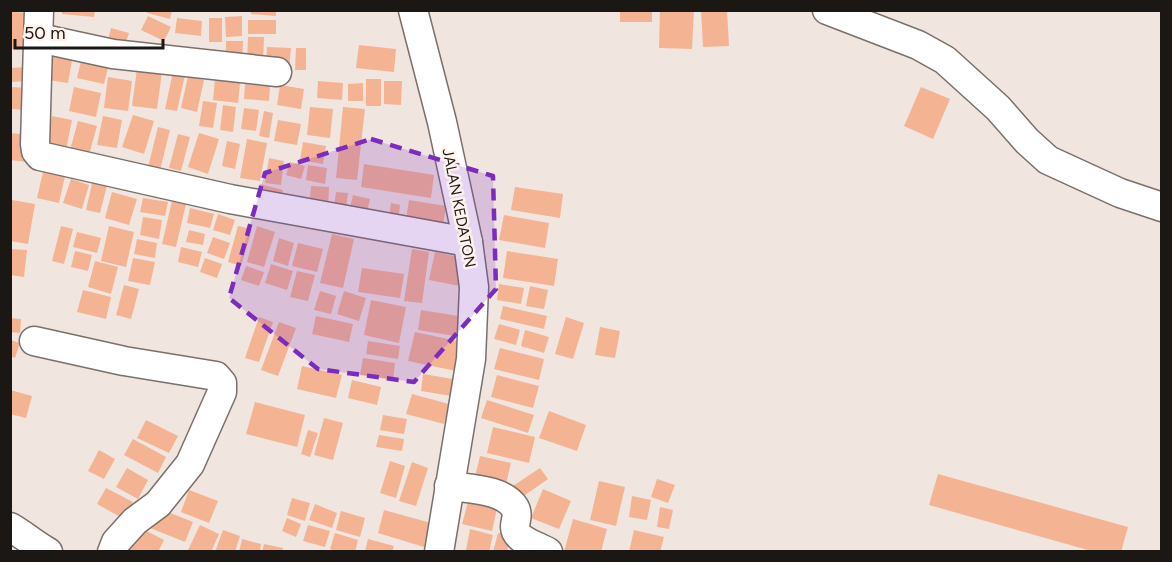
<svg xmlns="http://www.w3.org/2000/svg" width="1172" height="562" viewBox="0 0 1172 562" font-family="Figtree,sans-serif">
<rect width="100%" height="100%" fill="#f1e5df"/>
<g fill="#f4b494">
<path d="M62 10H95L94 17 62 14Z"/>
<path d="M147 10H172L170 19 147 13Z"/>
<path d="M251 10H276V16L251 14Z"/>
<rect x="620" y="10" width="32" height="12"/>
<path d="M660 10H694L692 49 659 48Z"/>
<path d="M701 10H727L729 46 703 47Z"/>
<path d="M10 12 36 13 35 49H10Z"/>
<path d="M148 16 171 27 164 41 141 30Z"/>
<path d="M242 16V36L226 37 225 17Z"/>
<path d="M177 18 202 21 201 36 175 33Z"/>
<rect x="209" y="18" width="13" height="24"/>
<rect x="248" y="20" width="28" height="14"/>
<path d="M111 28 129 33 124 48 107 44Z"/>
<path d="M248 37H264L263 65 247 64Z"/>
<path d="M226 41H243L242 65H226Z"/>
<path d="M359 45 396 49 394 72 356 68Z"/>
<path d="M267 47 291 48 289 69 266 68Z"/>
<path d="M296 48H306V70H295Z"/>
<path d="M52 51 73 55 68 83 48 80Z"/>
<path d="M82 57 109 64 104 84 77 78Z"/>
<path d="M27 67 28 81 10 82V68Z"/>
<path d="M137 69 162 72 157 109 132 106Z"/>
<path d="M173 72 185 75 177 111 165 109Z"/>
<path d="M188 76 204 80 197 112 181 108Z"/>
<path d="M108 77 132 81 128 111 104 108Z"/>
<path d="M215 79 240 83 238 103 213 100Z"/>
<rect x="366" y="79" width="15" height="27"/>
<path d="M318 81 343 83 342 100 317 98Z"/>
<path d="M384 81H402L401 105 384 104Z"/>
<path d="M363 83V101H348V84Z"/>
<path d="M245 84 270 86 269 101 244 99Z"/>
<path d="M280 85 304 89 301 109 277 105Z"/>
<path d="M10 87 29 88 28 110 10 109Z"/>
<path d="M74 87 101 93 96 117 69 111Z"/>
<path d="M921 87 950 99 933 139 904 126Z"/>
<path d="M203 101 217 103 213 128 199 126Z"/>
<path d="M223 105 236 107 233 132 220 130Z"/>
<path d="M310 107 333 109 330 138 307 135Z"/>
<path d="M343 107 365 109 357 180 336 178Z"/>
<path d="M244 108 259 110 256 131 241 129Z"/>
<path d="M264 111 273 113 269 138 259 136Z"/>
<path d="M133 115 154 121 144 154 122 147Z"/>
<path d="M52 116 72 120 66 150 45 146Z"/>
<path d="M103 116 122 120 117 148 97 145Z"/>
<path d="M278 120 301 124 297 145 274 141Z"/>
<path d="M78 121 97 126 89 155 70 150Z"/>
<path d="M158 127 170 130 157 182 145 179Z"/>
<path d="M10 133 30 135 27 162 10 160Z"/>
<path d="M199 133 219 139 208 174 188 167Z"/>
<path d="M178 134 190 137 181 171 169 168Z"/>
<path d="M247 139 267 143 260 181 240 178Z"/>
<path d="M227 141 240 144 235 169 222 166Z"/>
<path d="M303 142 326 146 323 164 300 160Z"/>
<path d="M269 158 284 161 281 185 265 183Z"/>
<path d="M290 162 305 166 301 179 286 175Z"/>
<path d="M364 164 434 175 431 198 361 187Z"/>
<path d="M308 165 327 168 325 184 306 180Z"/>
<path d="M43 172 65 176 59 203 37 198Z"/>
<path d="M94 175 109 178 100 213 86 210Z"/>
<path d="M71 179 89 185 82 209 63 203Z"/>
<path d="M260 184 283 190 279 206 256 200Z"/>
<path d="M311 186 329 187 328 211 309 209Z"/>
<path d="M515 187 563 194 560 218 511 210Z"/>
<path d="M112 192 137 199 129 225 105 218Z"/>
<path d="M336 192 348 193 345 216 333 214Z"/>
<path d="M353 195 370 199 365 221 348 216Z"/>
<path d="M143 198 168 202 165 216 140 212Z"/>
<path d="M12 200 35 204 28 244 10 241Z"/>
<path d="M409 200 446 206 442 232 405 226Z"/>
<path d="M172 201 186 204 176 247 162 244Z"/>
<path d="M391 203 400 205 398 224 388 223Z"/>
<path d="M190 208 214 214 210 228 187 223Z"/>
<path d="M218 214 235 220 230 235 213 230Z"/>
<path d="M504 215 549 223 545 248 499 240Z"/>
<path d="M143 217 162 220 159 239 140 235Z"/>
<path d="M61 226 73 229 64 264 52 261Z"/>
<path d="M109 226 134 232 126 267 101 261Z"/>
<path d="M238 226 252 229 241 266 228 262Z"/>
<path d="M257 226 275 232 264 267 247 262Z"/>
<path d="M189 230 205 234 203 245 186 242Z"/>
<path d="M77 232 101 238 97 253 73 247Z"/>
<path d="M332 234 354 239 343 288 320 283Z"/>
<path d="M213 237 230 243 224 259 207 253Z"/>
<path d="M279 238 294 243 288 266 273 261Z"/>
<path d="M137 239 157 243 155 258 134 254Z"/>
<path d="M298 243 323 249 317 272 292 266Z"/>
<path d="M181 247 202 252 198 267 178 262Z"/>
<path d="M10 249 27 250 24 277 10 275Z"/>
<path d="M412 249 429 252 422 303 404 301Z"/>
<path d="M75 251 92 255 88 271 71 267Z"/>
<path d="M507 251 558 259 554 286 503 278Z"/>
<path d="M435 252 465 258 460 286 429 280Z"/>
<path d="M133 258 155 262 150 285 128 281Z"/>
<path d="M205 258 222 264 217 278 200 272Z"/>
<path d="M95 261 118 267 111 294 88 287Z"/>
<path d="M271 264 293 271 287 290 265 283Z"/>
<path d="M246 266 264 272 259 286 241 280Z"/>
<path d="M362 268 404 274 400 298 358 292Z"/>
<path d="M297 271 315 275 308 301 290 297Z"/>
<path d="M499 284 524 288 521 304 497 300Z"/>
<path d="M124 285 139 289 131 319 116 315Z"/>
<path d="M530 286 548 290 544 309 526 306Z"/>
<path d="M83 290 111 297 106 319 77 312Z"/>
<path d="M320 291 336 296 331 314 314 310Z"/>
<path d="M344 291 366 298 359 321 337 314Z"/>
<path d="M371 300 406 307 399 343 364 335Z"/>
<path d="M503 306 547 316 544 329 500 319Z"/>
<path d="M421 310 465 317 461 337 418 330Z"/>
<path d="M316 316 353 324 349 342 312 334Z"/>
<path d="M259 317 273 322 259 362 245 358Z"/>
<path d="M566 317 584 323 573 359 555 354Z"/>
<path d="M10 318 21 319 20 333 10 332Z"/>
<path d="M279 322 296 328 278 376 261 370Z"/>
<path d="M499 324 520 330 516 345 494 339Z"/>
<path d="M600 327 620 331 615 358 595 355Z"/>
<path d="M525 330 549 337 544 353 521 346Z"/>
<path d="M415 332 462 342 456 371 408 361Z"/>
<path d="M10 340 20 343 15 358 10 356Z"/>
<path d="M368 341 400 346 398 359 366 354Z"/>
<path d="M500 348 544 359 539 380 494 369Z"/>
<path d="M363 358 395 363 393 380 360 375Z"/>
<path d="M302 366 342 375 336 398 297 389Z"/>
<path d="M423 374 453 379 451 396 421 391Z"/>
<path d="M497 375 539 386 533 408 491 397Z"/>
<path d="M352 380 381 387 377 405 348 398Z"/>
<path d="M10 390 32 396 26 418 10 414Z"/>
<path d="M412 394 449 404 444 424 406 414Z"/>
<path d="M487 400 534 415 528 433 481 418Z"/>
<path d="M255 402 305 415 297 447 246 434Z"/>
<path d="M549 411 586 425 577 451 539 438Z"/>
<path d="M383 415 407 419 404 434 380 430Z"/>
<path d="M324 418 343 423 333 460 314 455Z"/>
<path d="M146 420 178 436 169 453 137 438Z"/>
<path d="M493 427 535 437 529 463 487 453Z"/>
<path d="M308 430 318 433 310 457 301 454Z"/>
<path d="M379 435 404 439 402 451 376 447Z"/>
<path d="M133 439 166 457 158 473 124 455Z"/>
<path d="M99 450 115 459 104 479 88 471Z"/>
<path d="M480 456 511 463 506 484 475 477Z"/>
<path d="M390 461 405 466 396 498 380 493Z"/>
<path d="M412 462 428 468 416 506 399 501Z"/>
<path d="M127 468 148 480 138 499 116 487Z"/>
<path d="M540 468 548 479 515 502 507 490Z"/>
<path d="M938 474 1128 527 1121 552H1095L929 505Z"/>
<path d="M657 479 675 485 668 503 651 497Z"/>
<path d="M599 481 625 487 616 526 590 520Z"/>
<path d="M106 488 133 502 124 519 97 504Z"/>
<path d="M543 489 571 501 559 529 531 518Z"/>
<path d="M189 490 218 501 209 523 181 512Z"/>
<path d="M632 496 651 500 647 520 629 517Z"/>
<path d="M292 498 310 503 305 521 287 515Z"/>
<path d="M468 502 497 509 492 531 462 524Z"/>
<path d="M315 504 337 513 332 528 309 520Z"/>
<path d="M660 507 673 510 669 529 657 527Z"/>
<path d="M158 508 193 522 185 542 150 528Z"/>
<path d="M384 510 431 523 424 547 378 533Z"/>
<path d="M341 511 365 518 360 537 336 530Z"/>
<path d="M287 518 301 524 296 537 282 531Z"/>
<path d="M573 519 607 529 601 552H564Z"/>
<path d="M200 525 219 534 211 552H187Z"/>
<path d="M308 525 330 531 325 547 303 541Z"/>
<path d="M137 526 164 540 158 552H123Z"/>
<path d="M470 529 493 535 489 552H473L466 550Z"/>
<path d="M223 530 240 536 235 552H215Z"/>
<path d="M634 530 664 537 660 552H629Z"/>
<path d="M335 533 358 540 355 552H339L330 549Z"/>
<path d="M498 533 511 537 507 552H493Z"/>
<path d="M242 539 261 544 260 552H239Z"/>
<path d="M368 539 394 546 392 552H365Z"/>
<path d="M264 544 283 548 282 552H262Z"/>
</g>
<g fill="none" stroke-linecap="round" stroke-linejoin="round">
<defs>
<g id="minor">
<path d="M39 10 35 144 36 151 40 156 230 199 468 242"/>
<path d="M413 10 442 122 468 242 474 287 471 359 439 552"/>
<path d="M827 10 918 45 945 60 998 108 1027 141 1048 160 1120 193 1162 207"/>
<path d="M39 38 113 54 277 72"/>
<path d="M34 341 124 361 216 376 222 383V392L190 464 158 504 135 521 116 542 112 552"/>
<path d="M449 486C469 489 504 489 515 508 519 515 515 520 515 527 515 540 538 546 548 552"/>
<path d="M10 527C24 535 35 545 48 552"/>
</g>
</defs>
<use href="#minor" stroke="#7a706b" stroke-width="31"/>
<use href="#minor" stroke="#fff" stroke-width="28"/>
</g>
<path fill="#7b2cbf" fill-opacity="0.2" stroke="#7b2cbf" stroke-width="4.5" stroke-dasharray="12 8" stroke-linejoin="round" d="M371 139 493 176 496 289 414 382 318 369 229 298 265 173Z"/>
<g text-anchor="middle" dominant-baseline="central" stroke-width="5" stroke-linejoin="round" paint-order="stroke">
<g font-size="15" fill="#1b1715" stroke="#fef2ec">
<text transform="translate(459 208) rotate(79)">JALAN KEDATON</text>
</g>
</g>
<rect width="1172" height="562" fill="none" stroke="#1b1715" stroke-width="24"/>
<path d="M15 39v9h148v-9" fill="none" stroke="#1b1715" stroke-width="3"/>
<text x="24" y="39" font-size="18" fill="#1b1715" stroke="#fef2ec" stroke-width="4.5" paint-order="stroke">50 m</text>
</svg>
